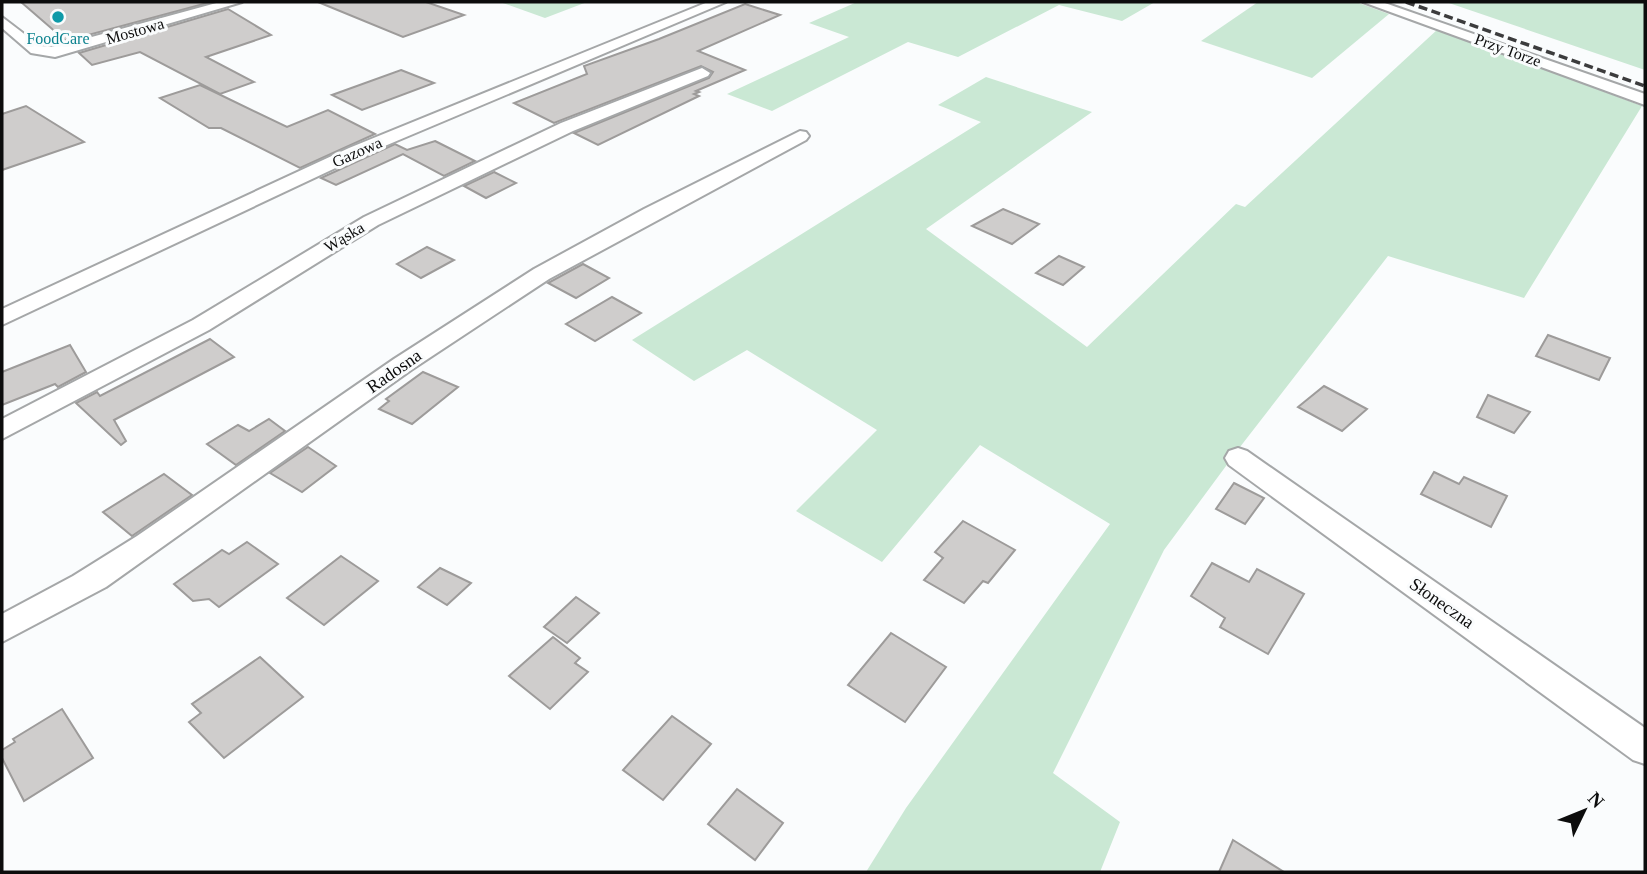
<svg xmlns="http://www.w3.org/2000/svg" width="1647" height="874" viewBox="0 0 1647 874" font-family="Georgia,serif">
<rect width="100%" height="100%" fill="#fafcfd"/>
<g fill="#cae8d4">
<path d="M500 2H587L545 18Z"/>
<path d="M857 2H1155L1122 21 1059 5 958 57 908 42 772 111 727 94 849 37 809 23Z"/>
<path d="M1258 2H1356L1389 14 1312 78 1201 41Z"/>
<path d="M1446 2H1645V70Z"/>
<path d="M1438 29 1642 106 1524 298 1388 256 1240 447 1164 550 1053 773 1120 822 1100 872H866L906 808 1110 524 980 445 882 562 796 511 877 430 747 350 694 381 632 340 981 122 938 105 986 77 1092 112 926 229 1087 347 1236 204 1245 207Z"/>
</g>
<g fill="#cfcdcc" stroke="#9d9b9a" stroke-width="2">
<path d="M21 2H211L66 41Z"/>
<path d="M318 2H426L464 15 403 37Z"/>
<path d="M745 4 780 15 698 51 745 70 696 91 699 92 694 94 699 96 598 145 574 133 709 78 713 72 701 66 554 123 514 103 587 74 584 66 659 39Z"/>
<path d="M228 9 271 35 206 57 254 82 220 94 140 52 92 65 79 53Z"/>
<path d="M401 70 434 83 362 110 332 95Z"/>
<path d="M200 85 287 127 328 110 375 134 300 168 221 128H209L160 98Z"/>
<path d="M26 106 84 142 2 170V114Z"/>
<path d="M435 141 475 161 444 176 403 154 336 185 321 178 395 144 407 150Z"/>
<path d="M494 172 516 183 486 198 464 186Z"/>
<path d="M1003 209 1039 224 1012 244 972 226Z"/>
<path d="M427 247 454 260 421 278 397 264Z"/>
<path d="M1059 256 1084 267 1063 285 1036 273Z"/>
<path d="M583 264 609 278 576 298 548 283Z"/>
<path d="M612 297 641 313 595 341 566 324Z"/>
<path d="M1548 335 1610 358 1599 380 1536 356Z"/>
<path d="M210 339 234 357 114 420 126 441 121 445 76 403 97 392 100 396Z"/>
<path d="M70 345 86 372 58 387 55 384 2 405V372Z"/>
<path d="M423 372 458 387 412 424 379 409 389 401 386 399Z"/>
<path d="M1324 386 1367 409 1342 431 1298 407Z"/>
<path d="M1488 395 1530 412 1514 433 1477 417Z"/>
<path d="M269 419 285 431 236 465 207 444 238 425 249 431Z"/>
<path d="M308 447 336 466 302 492 270 473Z"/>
<path d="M1434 472 1459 484 1464 477 1507 496 1491 527 1421 494Z"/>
<path d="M164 474 192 495 132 536 103 512Z"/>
<path d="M1234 483 1264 498 1245 524 1216 509Z"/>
<path d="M963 521 1015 550 988 583 983 581 964 603 924 580 943 558 935 552Z"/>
<path d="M247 542 278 564 219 607 209 599 193 601 174 584 222 550 229 554Z"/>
<path d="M341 556 378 581 324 625 287 598Z"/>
<path d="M1212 563 1249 582 1257 569 1304 594 1268 654 1220 627 1225 618 1191 596Z"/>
<path d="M440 568 471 583 447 605 418 587Z"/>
<path d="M576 597 599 613 567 643 544 627Z"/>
<path d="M891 633 946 667 905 722 848 685Z"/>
<path d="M553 637 580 658 575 663 588 672 550 709 509 676Z"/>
<path d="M260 657 303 697 224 758 189 722 201 713 192 704Z"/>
<path d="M62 709 93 758 24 801 2 758V750L15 742 13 739Z"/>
<path d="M672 716 711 744 663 800 623 770Z"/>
<path d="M737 789 783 823 755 860 708 824Z"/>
<path d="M1233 840 1284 872H1219Z"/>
</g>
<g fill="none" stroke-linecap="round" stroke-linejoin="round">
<defs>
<g id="street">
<path d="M220 2H242L55 57 31 53 2 28V17L40 46 55 47Z"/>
<path d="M708 2H726L361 156 2 325V309L349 148Z"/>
<path d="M1363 2H1382L1645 94V105Z"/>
<path d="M702 68 710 73 708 76 573 131 378 225 209 330 2 439V419L193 320 364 217 561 123Z"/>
<path d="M800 131 806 132 809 136 806 140 549 279 411 370 106 587 2 642V614L73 576 137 536 394 359 534 269 644 209Z"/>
<path d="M1238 448 1247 451 1645 728V764L1633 760 1229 465 1225 458 1229 451Z"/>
</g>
</defs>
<use href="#street" stroke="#a5a7a8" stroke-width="4"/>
<use href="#street" fill="#fff" fill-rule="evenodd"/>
<path stroke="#3c3c3d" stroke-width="3.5" stroke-dasharray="9 4.5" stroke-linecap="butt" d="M1406 2 1645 86"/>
</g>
<circle fill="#0f9aa8" stroke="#fafcfd" stroke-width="2.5" cx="58" cy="17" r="7"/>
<g text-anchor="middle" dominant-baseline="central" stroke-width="6" stroke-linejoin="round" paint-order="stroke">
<g font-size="16" fill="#0c0c0c" stroke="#fafcfd">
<text transform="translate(135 31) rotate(-16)">Mostowa</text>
<text transform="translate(1508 50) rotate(20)">Przy Torze</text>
<text transform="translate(357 152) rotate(-24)">Gazowa</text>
<text transform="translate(344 237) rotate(-31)">Wąska</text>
</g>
<g font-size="16" fill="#0d838f" stroke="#fafcfd">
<text x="58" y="38">FoodCare</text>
</g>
<g font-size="18" fill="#0c0c0c" stroke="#fafcfd">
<text transform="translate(394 371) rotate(-35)">Radosna</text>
<text transform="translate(1442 603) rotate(35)">Słoneczna</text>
</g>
</g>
<rect width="1647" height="874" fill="none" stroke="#0c0c0c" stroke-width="7"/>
<g transform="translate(1584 811) rotate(47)" stroke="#fafcfd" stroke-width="5" paint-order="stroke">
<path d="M0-5L12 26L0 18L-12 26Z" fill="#0c0c0c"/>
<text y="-10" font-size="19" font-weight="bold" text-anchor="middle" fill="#0c0c0c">N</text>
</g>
</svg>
